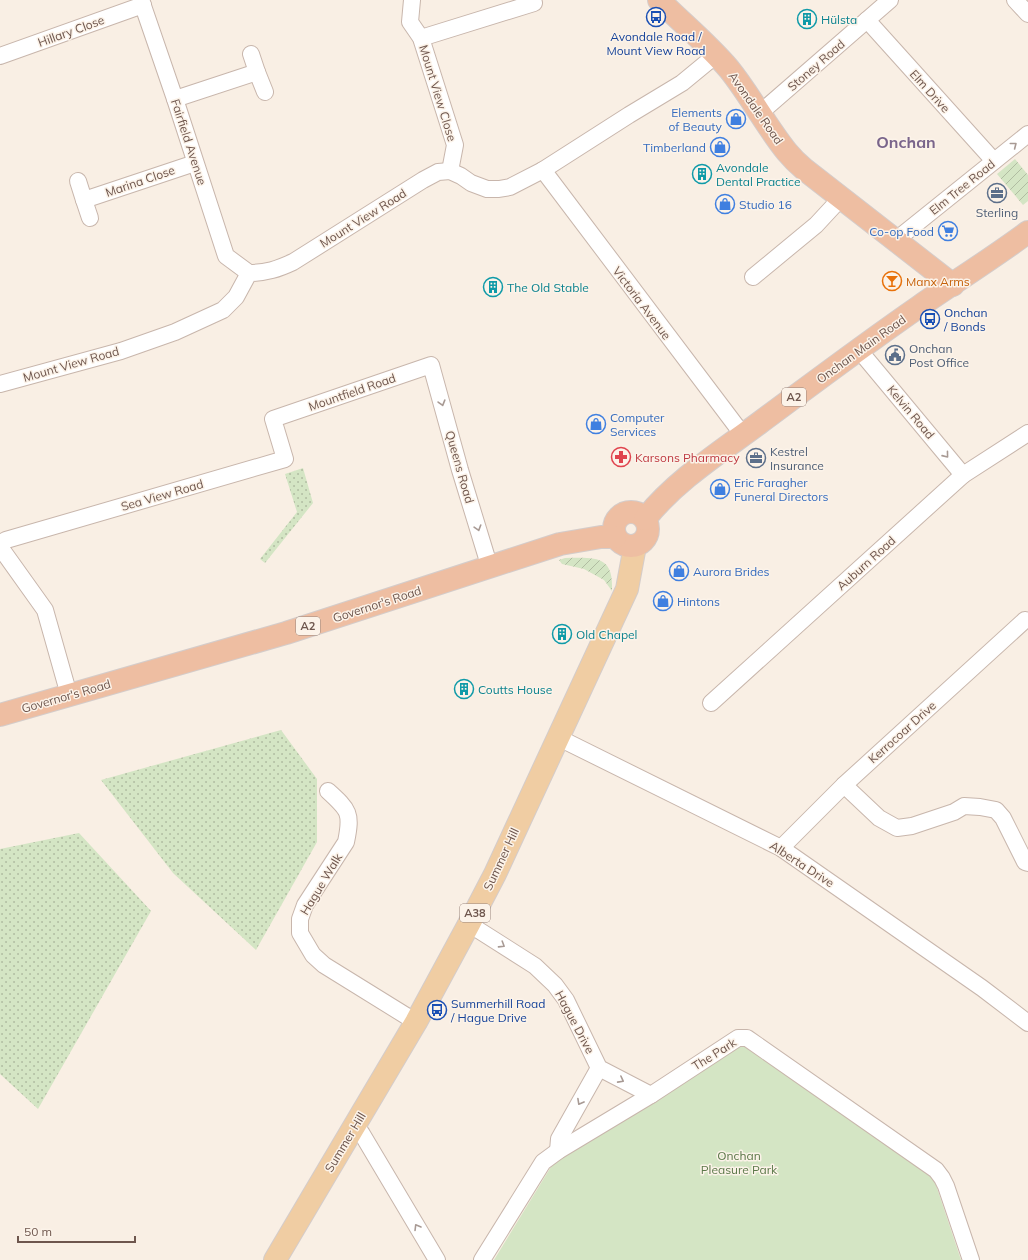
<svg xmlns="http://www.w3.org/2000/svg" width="1028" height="1260" viewBox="0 0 1028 1260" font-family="Mulish,sans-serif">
<defs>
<pattern id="grass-dots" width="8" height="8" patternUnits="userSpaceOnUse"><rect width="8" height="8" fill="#d4e5c4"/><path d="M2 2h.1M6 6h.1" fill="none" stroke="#b0bca1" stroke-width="1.8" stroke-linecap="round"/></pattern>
<pattern id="garden-furrows" width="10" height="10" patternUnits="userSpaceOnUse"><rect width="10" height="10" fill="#d4e5c4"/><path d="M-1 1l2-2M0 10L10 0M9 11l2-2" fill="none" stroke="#b0bca1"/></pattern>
</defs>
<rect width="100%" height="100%" fill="#f9efe4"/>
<g fill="url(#grass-dots)">
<path d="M303 468 313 503 265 563 260 559 297 512 285 474Z"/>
<path d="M281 730 317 779V842L256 950 173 873 101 780Z"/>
<path d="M79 833 151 911 38 1109 0 1074V849Z"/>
</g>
<path fill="#d4e5c4" d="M742 1045 933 1176 961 1260H494L557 1157Z"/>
<g fill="url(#garden-furrows)">
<path d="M1015 159 1028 175V201L1023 205 997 174Z"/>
<path d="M565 558C594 558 614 554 612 591L604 580 584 569 562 564 559 560Z"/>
</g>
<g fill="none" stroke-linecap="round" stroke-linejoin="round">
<defs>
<g id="minor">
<path d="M141 0 175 99 226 256 249 273"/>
<path d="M412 0 410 22 421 38 455 145 450 171"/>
<path d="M1015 0 1028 14"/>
<path d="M867 20 994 161"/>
<path d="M421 38 534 3"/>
<path d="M251 54 257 72"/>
<path d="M0 56 143 5"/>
<path d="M175 99 257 72 265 92"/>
<path d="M760 113 890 0"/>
<path d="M543 170 743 435"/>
<path d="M78 181 84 200 195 163"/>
<path d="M84 200 90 218"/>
<path d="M896 240 1028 134"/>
<path d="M753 277 816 225 841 198"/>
<path d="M859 350 963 475"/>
<path d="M0 384 121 351 175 332 223 310 236 297 249 273C266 273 278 269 293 262L423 180 438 172 450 171 461 176 471 183 487 189H499L510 187 543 170 629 115 682 83 716 55"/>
<path d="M0 543 6 540 285 459 273 419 431 365 460 470 490 568"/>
<path d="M0 547 45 610 69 695"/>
<path d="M711 703 963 475 1028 433"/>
<path d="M557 737 781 848 982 988 1028 1023"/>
<path d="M844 785 879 818 897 828 912 826 954 812 964 806 980 807 996 810 1003 818 1025 862 1028 863"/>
<path d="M328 791C349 810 352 813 346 842L305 905 300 919V933L313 955 324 965 416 1022"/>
<path d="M781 848 844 785 1025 620"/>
<path d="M469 924 535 966 555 985 566 1000 599 1068 651 1095"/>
<path d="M355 1124 362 1134 437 1260"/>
<path d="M558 1151 559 1139 599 1068"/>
<path d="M482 1260 543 1162 558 1151 651 1095 738 1038H747L936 1170 942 1178 946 1186 971 1260"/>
</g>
<path id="primary" d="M275 1260 416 1022 469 924 495 874 627 589 635 546"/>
<g id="trunk">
<path d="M659 0C682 23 708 44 729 69 750 95 766 126 787 152 792 158 798 164 804 169L953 285"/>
<circle cx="631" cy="529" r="17"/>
<path d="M645 519C675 481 719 453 758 424 812 384 865 344 920 306 956 281 993 258 1028 232"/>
<path d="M0 715 286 633 560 544 601 537H615"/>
</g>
</defs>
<use href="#minor" stroke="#c8b6ac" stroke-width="18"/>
<use href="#primary" stroke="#d4ccca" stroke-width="24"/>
<use href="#trunk" stroke="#d4ccca" stroke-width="24"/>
<use href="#minor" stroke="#fff" stroke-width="16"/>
<use href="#primary" stroke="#f0cda3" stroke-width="22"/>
<use href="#trunk" stroke="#eebea2" stroke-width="22"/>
</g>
<defs><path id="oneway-chevron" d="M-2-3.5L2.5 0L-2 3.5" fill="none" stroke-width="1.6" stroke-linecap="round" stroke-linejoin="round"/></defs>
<g stroke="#a89a94">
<use href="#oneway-chevron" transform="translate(1014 145) rotate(-38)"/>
<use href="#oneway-chevron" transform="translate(442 403) rotate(74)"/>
<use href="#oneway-chevron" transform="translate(946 455) rotate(51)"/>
<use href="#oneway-chevron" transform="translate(478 528) rotate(73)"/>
<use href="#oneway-chevron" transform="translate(502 945) rotate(32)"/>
<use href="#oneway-chevron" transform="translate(621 1080) rotate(28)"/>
<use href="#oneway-chevron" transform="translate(580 1102) rotate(119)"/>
<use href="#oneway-chevron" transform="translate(417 1227) rotate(-121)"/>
</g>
<defs>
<symbol id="bus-ring" viewBox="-11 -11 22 22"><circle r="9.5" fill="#fcf3e9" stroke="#1a4fb4" stroke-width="1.5"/><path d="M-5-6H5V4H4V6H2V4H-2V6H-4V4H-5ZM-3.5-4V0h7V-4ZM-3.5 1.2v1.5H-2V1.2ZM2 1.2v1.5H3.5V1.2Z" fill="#1a4fb4"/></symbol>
<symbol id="building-ring" viewBox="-11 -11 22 22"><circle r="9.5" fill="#fcf3e9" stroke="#0f9aa8" stroke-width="1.5"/><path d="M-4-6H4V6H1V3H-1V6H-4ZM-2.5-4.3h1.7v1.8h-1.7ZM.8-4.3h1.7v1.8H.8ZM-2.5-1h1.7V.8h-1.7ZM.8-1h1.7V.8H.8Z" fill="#0f9aa8"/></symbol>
<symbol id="shop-ring" viewBox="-11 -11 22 22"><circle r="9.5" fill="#fcf3e9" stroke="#3f7fe0" stroke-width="1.5"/><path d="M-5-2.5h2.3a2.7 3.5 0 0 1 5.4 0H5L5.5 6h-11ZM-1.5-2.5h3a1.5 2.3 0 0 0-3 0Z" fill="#3f7fe0"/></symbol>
<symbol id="office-ring" viewBox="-11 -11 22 22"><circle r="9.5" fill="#fcf3e9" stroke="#5c6f8a" stroke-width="1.5"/><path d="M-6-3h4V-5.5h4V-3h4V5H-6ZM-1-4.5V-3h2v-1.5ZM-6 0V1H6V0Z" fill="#5c6f8a"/></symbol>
<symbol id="supermarket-ring" viewBox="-11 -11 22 22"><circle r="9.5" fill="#fcf3e9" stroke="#3f7fe0" stroke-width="1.5"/><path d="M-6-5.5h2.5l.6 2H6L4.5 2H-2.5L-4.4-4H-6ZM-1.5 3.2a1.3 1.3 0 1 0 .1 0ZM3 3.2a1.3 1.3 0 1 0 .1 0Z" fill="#3f7fe0"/></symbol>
<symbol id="bar-ring" viewBox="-11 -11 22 22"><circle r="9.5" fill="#fcf3e9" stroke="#e8710a" stroke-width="1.5"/><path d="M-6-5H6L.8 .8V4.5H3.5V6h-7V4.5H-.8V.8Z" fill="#e8710a"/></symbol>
<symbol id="civic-ring" viewBox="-11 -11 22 22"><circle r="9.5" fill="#fcf3e9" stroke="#5c6f8a" stroke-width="1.5"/><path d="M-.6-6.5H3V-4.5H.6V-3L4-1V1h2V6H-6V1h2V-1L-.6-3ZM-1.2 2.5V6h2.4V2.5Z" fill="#5c6f8a"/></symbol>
<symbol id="pharmacy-ring" viewBox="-11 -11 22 22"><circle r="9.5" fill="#fcf3e9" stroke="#e0444e" stroke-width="1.5"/><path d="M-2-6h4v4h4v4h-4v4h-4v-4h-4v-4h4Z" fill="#e0444e"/></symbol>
</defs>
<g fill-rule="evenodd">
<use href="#bus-ring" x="645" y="6" width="22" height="22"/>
<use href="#building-ring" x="796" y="8" width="22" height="22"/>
<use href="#shop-ring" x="725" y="108" width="22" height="22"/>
<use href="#shop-ring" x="709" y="136" width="22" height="22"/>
<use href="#building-ring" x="691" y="163" width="22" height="22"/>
<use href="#office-ring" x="986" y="182" width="22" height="22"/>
<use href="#shop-ring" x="714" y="193" width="22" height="22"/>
<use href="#supermarket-ring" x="937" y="220" width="22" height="22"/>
<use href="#bar-ring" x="881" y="270" width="22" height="22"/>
<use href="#building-ring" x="482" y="276" width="22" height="22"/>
<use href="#bus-ring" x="919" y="308" width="22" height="22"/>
<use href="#civic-ring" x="884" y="344" width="22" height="22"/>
<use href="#shop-ring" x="585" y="413" width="22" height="22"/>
<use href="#pharmacy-ring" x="610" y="446" width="22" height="22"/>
<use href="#office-ring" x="745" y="447" width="22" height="22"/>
<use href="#shop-ring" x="709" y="478" width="22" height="22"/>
<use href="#shop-ring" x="668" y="560" width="22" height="22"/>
<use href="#shop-ring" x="652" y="590" width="22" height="22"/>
<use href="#building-ring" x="551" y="623" width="22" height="22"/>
<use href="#building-ring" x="453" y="678" width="22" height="22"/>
<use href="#bus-ring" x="426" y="999" width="22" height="22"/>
</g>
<g text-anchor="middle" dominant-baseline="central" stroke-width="3" stroke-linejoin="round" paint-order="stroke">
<g fill="#fcf3e9" stroke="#99857c" stroke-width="1">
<rect x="782" y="388" width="24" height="18" rx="3"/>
<rect x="296" y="617" width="24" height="18" rx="3"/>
<rect x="460" y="904" width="30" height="18" rx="3"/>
</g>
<g font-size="11" font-weight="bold" fill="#6e564d">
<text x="794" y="397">A2</text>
<text x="308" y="626">A2</text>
<text x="475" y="913">A38</text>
</g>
<g font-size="12" fill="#0d838f" stroke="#fcf3e9" text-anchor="start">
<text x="821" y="19">Hülsta</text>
<text x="716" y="167">Avondale<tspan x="716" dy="14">Dental Practice</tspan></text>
<text x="507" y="287">The Old Stable</text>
<text x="576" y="634">Old Chapel</text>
<text x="478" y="689">Coutts House</text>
</g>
<g font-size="12" fill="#6e564d" stroke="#fcf3e9">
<text transform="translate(71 31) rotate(-20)">Hillary Close</text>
<text transform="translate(816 65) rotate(-41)">Stoney Road</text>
<text transform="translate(930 91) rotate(48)">Elm Drive</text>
<text transform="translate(438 93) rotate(73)">Mount View Close</text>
<text transform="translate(756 108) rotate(55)">Avondale Road</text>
<text transform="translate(189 142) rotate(72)">Fairfield Avenue</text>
<text transform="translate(140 181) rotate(-19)">Marina Close</text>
<text transform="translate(962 187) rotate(-39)">Elm Tree Road</text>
<text transform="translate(363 218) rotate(-32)">Mount View Road</text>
<text transform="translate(642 303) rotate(53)">Victoria Avenue</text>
<text transform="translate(861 349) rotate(-36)">Onchan Main Road</text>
<text transform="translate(71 364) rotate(-16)">Mount View Road</text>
<text transform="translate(352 392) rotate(-19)">Mountfield Road</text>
<text transform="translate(911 412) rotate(50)">Kelvin Road</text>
<text transform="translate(460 467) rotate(74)">Queens Road</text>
<text transform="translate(162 495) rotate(-16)">Sea View Road</text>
<text transform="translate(866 563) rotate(-42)">Auburn Road</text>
<text transform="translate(377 604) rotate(-18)">Governor's Road</text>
<text transform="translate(66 696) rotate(-16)">Governor's Road</text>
<text transform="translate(902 732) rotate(-42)">Kerrocoar Drive</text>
<text transform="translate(501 859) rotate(-65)">Summer Hill</text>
<text transform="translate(802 864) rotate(33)">Alberta Drive</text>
<text transform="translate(321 884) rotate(-59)">Hague Walk</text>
<text transform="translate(575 1022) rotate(62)">Hague Drive</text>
<text transform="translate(714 1054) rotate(-32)">The Park</text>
<text transform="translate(345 1142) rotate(-59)">Summer Hill</text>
</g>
<g font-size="12" fill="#164399" stroke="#fcf3e9" text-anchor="start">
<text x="656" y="36" text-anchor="middle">Avondale Road /<tspan x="656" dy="14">Mount View Road</tspan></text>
<text x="944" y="312">Onchan<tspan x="944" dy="14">/ Bonds</tspan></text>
<text x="451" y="1003">Summerhill Road<tspan x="451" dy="14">/ Hague Drive</tspan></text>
</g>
<g font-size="12" fill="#366cbe" stroke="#fcf3e9" text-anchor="start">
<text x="722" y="112" text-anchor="end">Elements<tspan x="722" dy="14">of Beauty</tspan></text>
<text x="706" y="147" text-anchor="end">Timberland</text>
<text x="739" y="204">Studio 16</text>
<text x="934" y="231" text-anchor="end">Co-op Food</text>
<text x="610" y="417">Computer<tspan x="610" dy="14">Services</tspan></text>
<text x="734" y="482">Eric Faragher<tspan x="734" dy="14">Funeral Directors</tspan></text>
<text x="693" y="571">Aurora Brides</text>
<text x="677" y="601">Hintons</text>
</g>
<g font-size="12" fill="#4e5e75" stroke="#fcf3e9" text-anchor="start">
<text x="997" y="212" text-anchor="middle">Sterling</text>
<text x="909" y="348">Onchan<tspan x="909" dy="14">Post Office</tspan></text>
<text x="770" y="451">Kestrel<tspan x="770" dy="14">Insurance</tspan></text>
</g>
<g font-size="12" fill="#c56008" stroke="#fcf3e9" text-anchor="start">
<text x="906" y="281">Manx Arms</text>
</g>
<g font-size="12" fill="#be3a42" stroke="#fcf3e9" text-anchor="start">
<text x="635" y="457">Karsons Pharmacy</text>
</g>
<g font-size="12" fill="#5b7849" stroke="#fcf3e9">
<text x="739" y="1155">Onchan<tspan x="739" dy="14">Pleasure Park</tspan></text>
</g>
<g font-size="16" font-weight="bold" fill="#7a658b" stroke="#fcf3e9">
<text x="906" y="142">Onchan</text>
</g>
</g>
<path d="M18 1236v6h117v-6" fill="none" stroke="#6e564d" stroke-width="2"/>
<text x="24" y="1236" font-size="12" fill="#6e564d" stroke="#fcf3e9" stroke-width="3" paint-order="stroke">50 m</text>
</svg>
